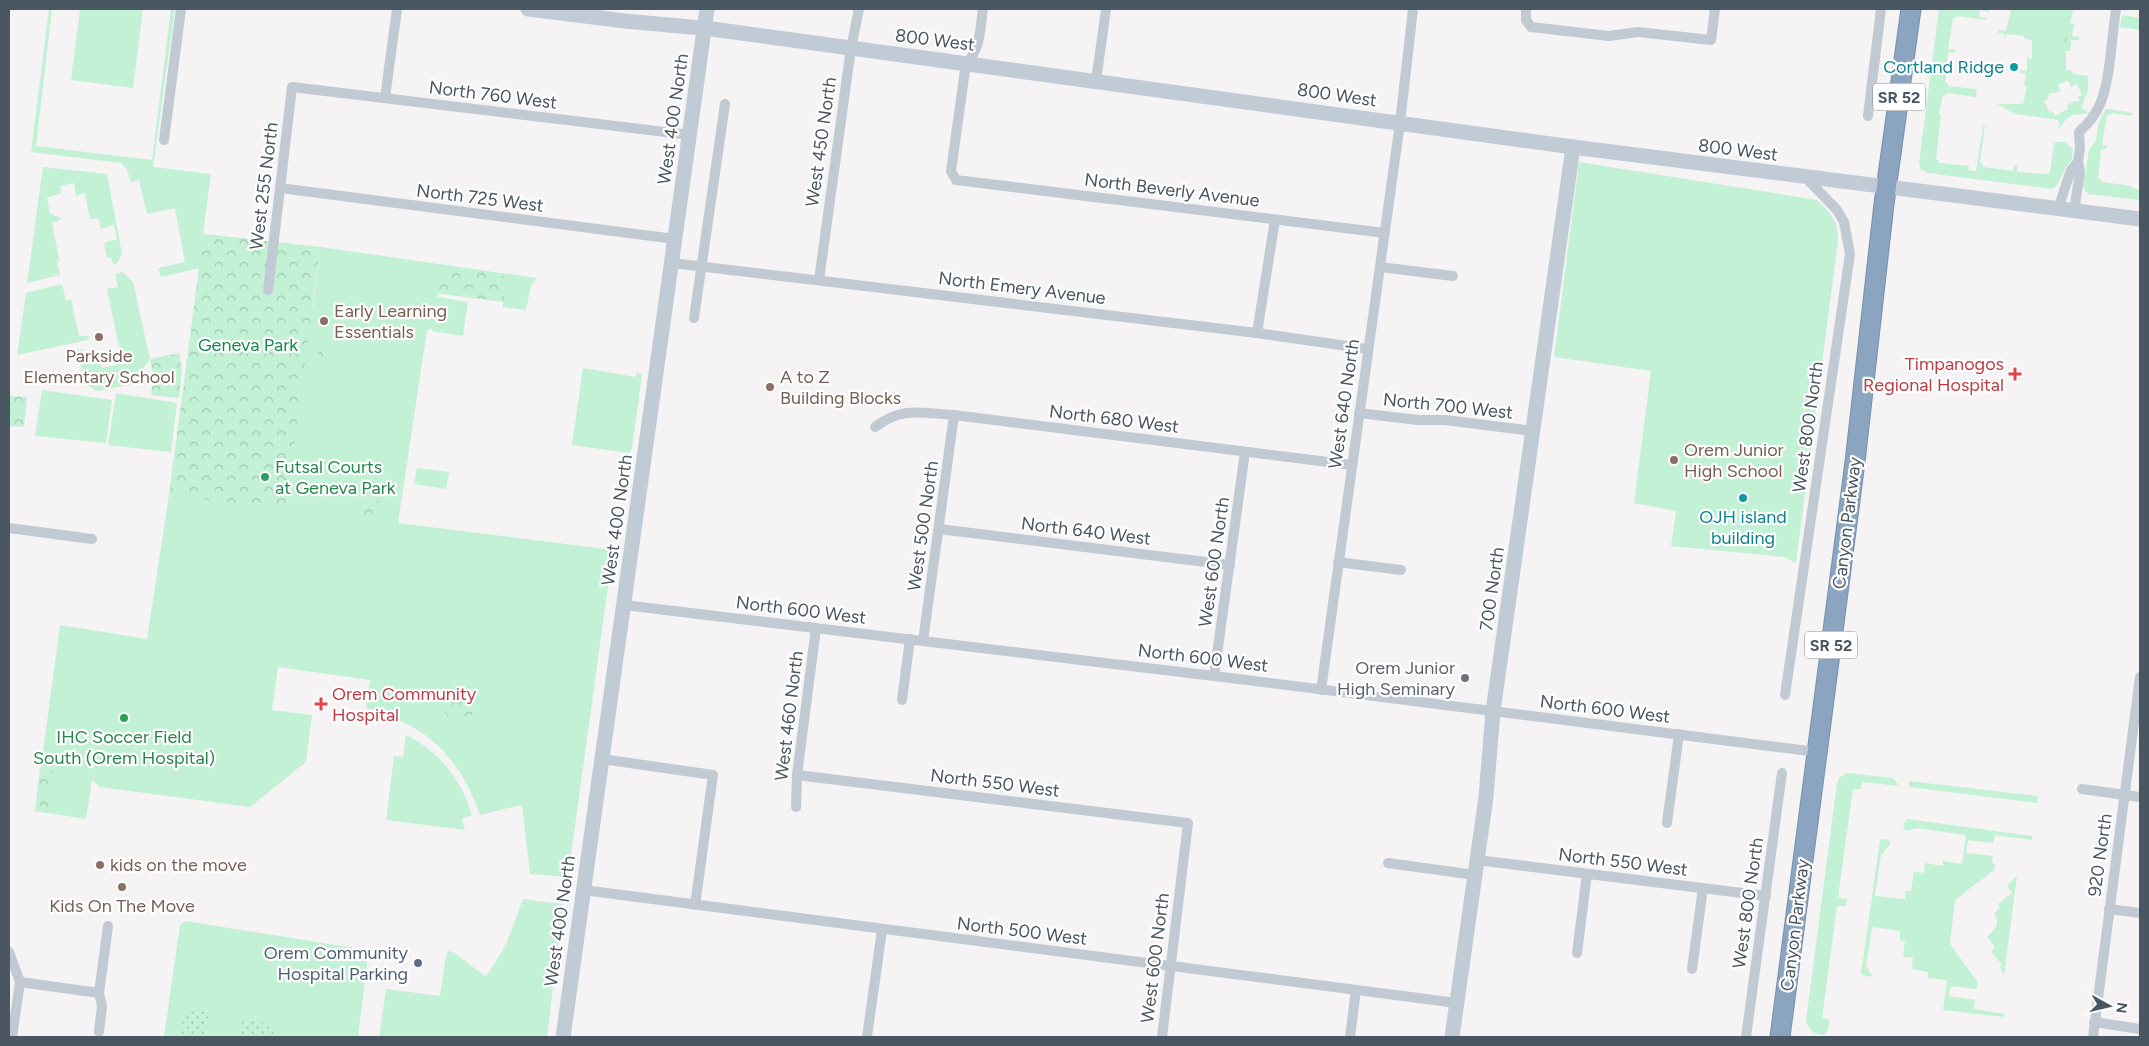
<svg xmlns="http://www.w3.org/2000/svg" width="2149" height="1046" viewBox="0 0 2149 1046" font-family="Figtree,sans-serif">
<defs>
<pattern id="forest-crowns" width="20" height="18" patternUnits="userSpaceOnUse" patternTransform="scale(1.25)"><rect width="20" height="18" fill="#c3f1d5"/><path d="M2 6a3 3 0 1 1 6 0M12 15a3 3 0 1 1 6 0" fill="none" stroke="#a0c6b0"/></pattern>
<pattern id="garden-dots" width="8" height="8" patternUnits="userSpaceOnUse" patternTransform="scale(1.25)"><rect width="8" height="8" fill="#c3f1d5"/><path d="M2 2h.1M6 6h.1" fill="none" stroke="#a0c6b0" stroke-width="1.8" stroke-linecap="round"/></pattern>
</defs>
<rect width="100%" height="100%" fill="#f5f3f3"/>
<g fill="#c3f1d5" fill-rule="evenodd">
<path d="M49 9H52L36 146 152 160 171 9H175L153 167 211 174 203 234 264 241 263 251 313 307 320 247 537 278 531 286 526 310 503 307 505 276 434 293 438 294 437 297 468 302 463 336 432 331V328L427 330 398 523 613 550 568 877 530 874 522 805 480 815C458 754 427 726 366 708L370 680 278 667 272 710 312 715 306 762 250 807 100 787 92 780 86 819 35 811 60 625 147 639 169 495 199 268 161 277 158 268 185 262 175 208 147 214 139 180 131 182 127 169 121 163 31 152Z"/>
<path d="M80 9H143L133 88 71 80Z"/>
<path d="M1939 9H1989V12L1980 10 1979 17 1986 18V20L1957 16 1956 18H1953L1948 49 1955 50V53L1948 52 1945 83H1948V86L1977 89 1976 97 1947 93 1946 95H1943L1939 114 1941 115 1936 160H1939V163L1969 166 1968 170 1976 171 1983 126 1985 125 1980 163 1983 164V167L2013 171 2014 165 2018 166 2017 172 2048 174 2050 172 2054 144 2056 142H2065L2073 149 2072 160 2066 166 2058 184 2052 189 1928 173 1921 170 1919 163Z"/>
<path d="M2011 9H2074L2070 23 2074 24 2072 36 2079 37V40H2071L2070 51H2066V70L2073 71V74L2088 76V91L2081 108 2090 113 2073 115 2067 118 2058 130 2059 120 2015 114 1997 104H2023L2027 87 2024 86 2026 74 2020 73V70L2027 71V58L2032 59V40L2025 39 2024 36 2006 34 2004 39V34L1997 33 1999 30 2006 31ZM2066 81 2069 82 2071 87 2077 84 2082 95 2078 97 2080 100 2070 103 2067 106 2068 109 2055 116 2053 112 2050 113 2044 101 2048 99 2049 94 2061 91 2058 85Z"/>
<path d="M2122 15 2140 18V30L2120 27Z"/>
<path d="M2108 109 2133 113 2132 116 2111 113 2110 115H2107L2102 145 2107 146V149H2101L2098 179 2102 180V182L2132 186V188L2140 190V200L2088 194 2083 187 2089 150 2096 140 2099 122 2105 110Z"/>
<path d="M1579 162 1817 200C1830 212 1839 222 1838 241L1796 563 1784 557 1671 546 1676 511 1634 503 1651 371 1554 357Z"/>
<path d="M43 167 107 174 122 254 117 263 113 264 111 257 107 258 104 243 117 239 114 225 101 229 98 218 90 219 85 193 76 196 74 183 60 186 62 193 47 198 50 213 62 219 52 223 60 262 57 260 60 275 27 283Z"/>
<path d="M123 272 133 282 150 359 133 384 97 391 85 384 77 349 83 350 85 364 100 360 102 368 116 365 113 353 120 351 107 289 118 287 115 274Z"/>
<path d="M62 284 66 300 71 299 79 336H90L88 340 17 355 26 293Z"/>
<path d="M583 368 636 377 637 372 642 375 632 449 629 453 572 445Z"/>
<path d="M42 390 112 400 106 443 35 436Z"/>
<path d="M116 393 177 403 171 452 108 445Z"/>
<path d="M417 468 449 472 446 489 414 484Z"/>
<path d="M406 735C439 751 462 780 472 815L462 819 465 830 386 820 394 756 403 757Z"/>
<path d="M1847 773 1893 778 1899 786 1862 782 1861 789H1853L1838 897 1847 899 1846 906H1837L1822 1018 1829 1019C1830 1026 1828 1030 1824 1035 1814 1035 1809 1030 1806 1021L1837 783 1840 777Z"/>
<path d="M1909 781 2038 796 2037 803 1909 787Z"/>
<path d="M1907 819 2032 836V840L1995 835 1993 843 1968 840 1966 853 1993 856 1992 863 1996 864 1994 870 1955 900 1950 944 1978 983 1976 989 1951 986 1949 996 1975 1000 1974 1009 2004 1014V1017L1943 1010 1947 980 1928 978V972L1912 969 1913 958 1903 957 1905 941 1900 940V931L1872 927 1866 966 1872 975 1869 977 1861 974 1880 840 1887 839 1891 843 1881 855 1875 896 1905 899V891H1911L1914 872 1924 873 1925 863 1943 866V861L1962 864 1966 835 1917 828 1906 831 1903 826Z"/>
<path d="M2017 875 2004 976 2000 967 2002 965 1991 951 1995 947 1987 937C1996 928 2001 925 1994 913L2000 908 1998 904 2012 893 2007 886Z"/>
<path d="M523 899 563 904 547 1037H379L386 989 440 996 446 955 448 951 453 952 485 976C505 953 513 927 523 899Z"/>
<path d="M186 921 361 949 368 957 358 1037H164L180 925Z"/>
</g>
<g fill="url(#forest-crowns)">
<path d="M2056 34H2067L2066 49 2055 48Z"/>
<path d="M204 234 320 247 286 509 169 495Z"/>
<path d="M437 266 506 276 504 302 434 293Z"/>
<path d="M319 348 332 349 330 364 317 363Z"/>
<path d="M179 353 182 370 179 398 151 395 153 379H157L155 375 153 376 150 359Z"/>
<path d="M9 396 27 397 24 427 9 426Z"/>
<path d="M361 498 385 502 383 518 358 515Z"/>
<path d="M456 692 473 713 469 718 448 716 439 706Z"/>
<path d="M40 769 54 771 48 813 35 811Z"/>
</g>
<g fill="url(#garden-dots)">
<path d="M184 1009 209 1013 206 1037H179Z"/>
<path d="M242 1019 276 1025 274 1037H239Z"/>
</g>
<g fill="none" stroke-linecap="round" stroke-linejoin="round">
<defs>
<path id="highway" d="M1780 1037 1855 462 1884 204 1911 9"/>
</defs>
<use href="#highway" stroke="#7690ad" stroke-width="21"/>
<g stroke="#c1cad2" stroke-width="10">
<path d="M983 9C980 28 981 50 966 63L951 171 956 180 1385 233"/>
<path d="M1526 9V20L1531 27 1609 36 1638 32 1711 40 1715 9"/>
<path d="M1096 81 1106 9"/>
<path d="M385 98 397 9"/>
<path d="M1868 116 1881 9"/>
<path d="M164 140 181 9"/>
<path d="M280 188 675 239"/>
<path d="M2058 209 2071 170 2078 162 2080 148 2079 132C2088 124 2095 116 2100 104 2110 83 2112 34 2116 9"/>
<path d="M2074 211 2080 172 2078 162"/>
<path d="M672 263 1257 333 1368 349"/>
<path d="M1380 267 1453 276"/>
<path d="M819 280 851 48 859 9"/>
<path d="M268 290 292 87 690 135"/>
<path d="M694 318 725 104"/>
<path d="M1257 333 1275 220"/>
<path d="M1359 413 1418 420H1445L1533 431"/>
<path d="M875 427C903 406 921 413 954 415L1352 465"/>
<path d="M9 528 92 539"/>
<path d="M939 529 1230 565"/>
<path d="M1338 562 1401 570"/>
<path d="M624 605 1214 676 1817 752"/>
<path d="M923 641 954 415"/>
<path d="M1214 676 1245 452"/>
<path d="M1321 690 1400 123 1413 9"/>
<path d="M1785 695 1850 254 1844 222 1837 210 1805 177"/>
<path d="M902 700 910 639"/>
<path d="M602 759 713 775 695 905"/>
<path d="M797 775 1188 823 1162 1037"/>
<path d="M2082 789 2140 797"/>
<path d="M796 807 797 775 816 628"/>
<path d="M1667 823 1679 734"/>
<path d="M1477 860 1766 896"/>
<path d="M1388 863 1475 875"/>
<path d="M583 890 1457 1003"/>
<path d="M2109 909 2140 913"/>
<path d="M9 952 20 982 12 1037"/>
<path d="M1577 953 1587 874"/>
<path d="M1692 969 1703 888"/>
<path d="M20 982 99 993"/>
<path d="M2094 1022 2140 1029"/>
<path d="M99 1032 102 1006 99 993 108 926"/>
<path d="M867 1037 882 930"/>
<path d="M1350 1037 1356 990"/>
<path d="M1746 1037 1782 773"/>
<path d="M2093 1037 2140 677"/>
</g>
<g stroke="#c1cbd6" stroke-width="15">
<path d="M528 9 625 21 712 29 1573 147 2140 219"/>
<path d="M563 1037 707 9"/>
<path d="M1452 1037 1486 797 1493 711 1573 147"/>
</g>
<use href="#highway" stroke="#8ba5c1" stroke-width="19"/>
</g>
<g fill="#0f9aa8" stroke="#fff" stroke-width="2">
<circle cx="2014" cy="67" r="5"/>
<circle cx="1743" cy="498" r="5"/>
</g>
<g fill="#8d6e63" stroke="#fff" stroke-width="2">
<circle cx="324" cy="321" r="5"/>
<circle cx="99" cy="337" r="5"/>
<circle cx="770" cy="387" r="5"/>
<circle cx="1674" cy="460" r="5"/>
<circle cx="100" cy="865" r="5"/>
<circle cx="122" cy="887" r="5"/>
</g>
<g fill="#e0444e" stroke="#fff" stroke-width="2">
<path d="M2012.5 366.5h5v5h5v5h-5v5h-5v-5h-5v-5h5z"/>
<path d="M318.5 696.5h5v5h5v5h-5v5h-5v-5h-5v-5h5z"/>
</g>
<g fill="#2e9e5b" stroke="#fff" stroke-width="2">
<circle cx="265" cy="477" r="5"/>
<circle cx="124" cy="718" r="5"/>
</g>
<circle fill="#6b7280" stroke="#fff" stroke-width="2" cx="1465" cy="678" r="5"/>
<circle fill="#5c6f8a" stroke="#fff" stroke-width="2" cx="418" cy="963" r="5"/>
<g text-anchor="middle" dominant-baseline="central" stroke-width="4.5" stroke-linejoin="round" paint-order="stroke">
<g fill="#fff" stroke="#808990" stroke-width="1">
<rect x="1873" y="83.5" width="52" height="27" rx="4"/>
<rect x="1805" y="631.5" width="52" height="27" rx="4"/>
</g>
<g font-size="16" font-weight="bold" fill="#4a5661">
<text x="1899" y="97">SR 52</text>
<text x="1831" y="645">SR 52</text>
</g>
<g font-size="18" fill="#4a5661" stroke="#fff">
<text transform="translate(935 40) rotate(7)">800 West</text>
<text transform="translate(493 95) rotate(7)">North 760 West</text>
<text transform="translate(1337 95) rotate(8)">800 West</text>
<text transform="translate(673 119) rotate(-82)">West 400 North</text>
<text transform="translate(821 142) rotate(-82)">West 450 North</text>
<text transform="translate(1738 150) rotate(7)">800 West</text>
<text transform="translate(264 186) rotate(-83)">West 255 North</text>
<text transform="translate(1172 190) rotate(7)">North Beverly Avenue</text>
<text transform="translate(480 198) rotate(7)">North 725 West</text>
<text transform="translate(1022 288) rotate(7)">North Emery Avenue</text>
<text transform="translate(1344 404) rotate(-82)">West 640 North</text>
<text transform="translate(1448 406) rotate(6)">North 700 West</text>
<text transform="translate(1114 419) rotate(7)">North 680 West</text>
<text transform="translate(1808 427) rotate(-82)">West 800 North</text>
<text transform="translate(617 520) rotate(-82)">West 400 North</text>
<text transform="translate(1847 523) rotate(-83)">Canyon Parkway</text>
<text transform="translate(923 526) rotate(-82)">West 500 North</text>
<text transform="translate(1086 531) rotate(7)">North 640 West</text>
<text transform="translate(1214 562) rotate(-82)">West 600 North</text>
<text transform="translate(1492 589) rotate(-82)">700 North</text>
<text transform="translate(801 610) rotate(7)">North 600 West</text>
<text transform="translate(1203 658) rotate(7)">North 600 West</text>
<text transform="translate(1605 709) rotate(7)">North 600 West</text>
<text transform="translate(789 716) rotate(-83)">West 460 North</text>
<text transform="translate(995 783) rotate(7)">North 550 West</text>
<text transform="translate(2100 855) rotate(-82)">920 North</text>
<text transform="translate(1623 862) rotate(7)">North 550 West</text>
<text transform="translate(1748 903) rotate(-82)">West 800 North</text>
<text transform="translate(560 921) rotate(-82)">West 400 North</text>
<text transform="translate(1795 925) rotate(-83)">Canyon Parkway</text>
<text transform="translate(1022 931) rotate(7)">North 500 West</text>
<text transform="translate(1155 958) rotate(-83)">West 600 North</text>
</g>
<g font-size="18" fill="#0d838f" stroke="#fff" text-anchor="end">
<text x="2004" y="67">Cortland Ridge</text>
<text x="1743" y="517" text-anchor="middle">OJH island<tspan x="1743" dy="21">building</tspan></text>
</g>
<g font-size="18" fill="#785e54" stroke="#fff" text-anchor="start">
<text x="334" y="311">Early Learning<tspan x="334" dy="21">Essentials</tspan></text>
<text x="99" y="356" text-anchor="middle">Parkside<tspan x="99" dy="21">Elementary School</tspan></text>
<text x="780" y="377">A to Z<tspan x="780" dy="21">Building Blocks</tspan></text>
<text x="1684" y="450">Orem Junior<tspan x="1684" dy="21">High School</tspan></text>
<text x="110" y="865">kids on the move</text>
<text x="122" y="906" text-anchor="middle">Kids On The Move</text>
</g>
<g font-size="18" fill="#17864f" stroke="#fff">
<text x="248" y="345">Geneva Park</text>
</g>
<g font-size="18" fill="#be3a42" stroke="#fff" text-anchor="end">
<text x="2004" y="364">Timpanogos<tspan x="2004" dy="21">Regional Hospital</tspan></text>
<text x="332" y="694" text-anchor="start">Orem Community<tspan x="332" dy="21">Hospital</tspan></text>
</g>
<g font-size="18" fill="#27864d" stroke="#fff" text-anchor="start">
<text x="275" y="467">Futsal Courts<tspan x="275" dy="21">at Geneva Park</tspan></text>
<text x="124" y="737" text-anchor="middle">IHC Soccer Field<tspan x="124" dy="21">South (Orem Hospital)</tspan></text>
</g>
<g font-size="18" fill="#5b616d" stroke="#fff" text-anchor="end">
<text x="1455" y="668">Orem Junior<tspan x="1455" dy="21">High Seminary</tspan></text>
</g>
<g font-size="18" fill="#4e5e75" stroke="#fff" text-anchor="end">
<text x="408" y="953">Orem Community<tspan x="408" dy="21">Hospital Parking</tspan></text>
</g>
</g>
<rect width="2149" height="1046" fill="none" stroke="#4a5661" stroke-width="20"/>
<g transform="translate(2109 1006) rotate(98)" stroke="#ffffff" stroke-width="4" paint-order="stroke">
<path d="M0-4L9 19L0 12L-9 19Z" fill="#4a5661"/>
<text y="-8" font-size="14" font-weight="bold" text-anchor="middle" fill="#4a5661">N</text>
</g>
</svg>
